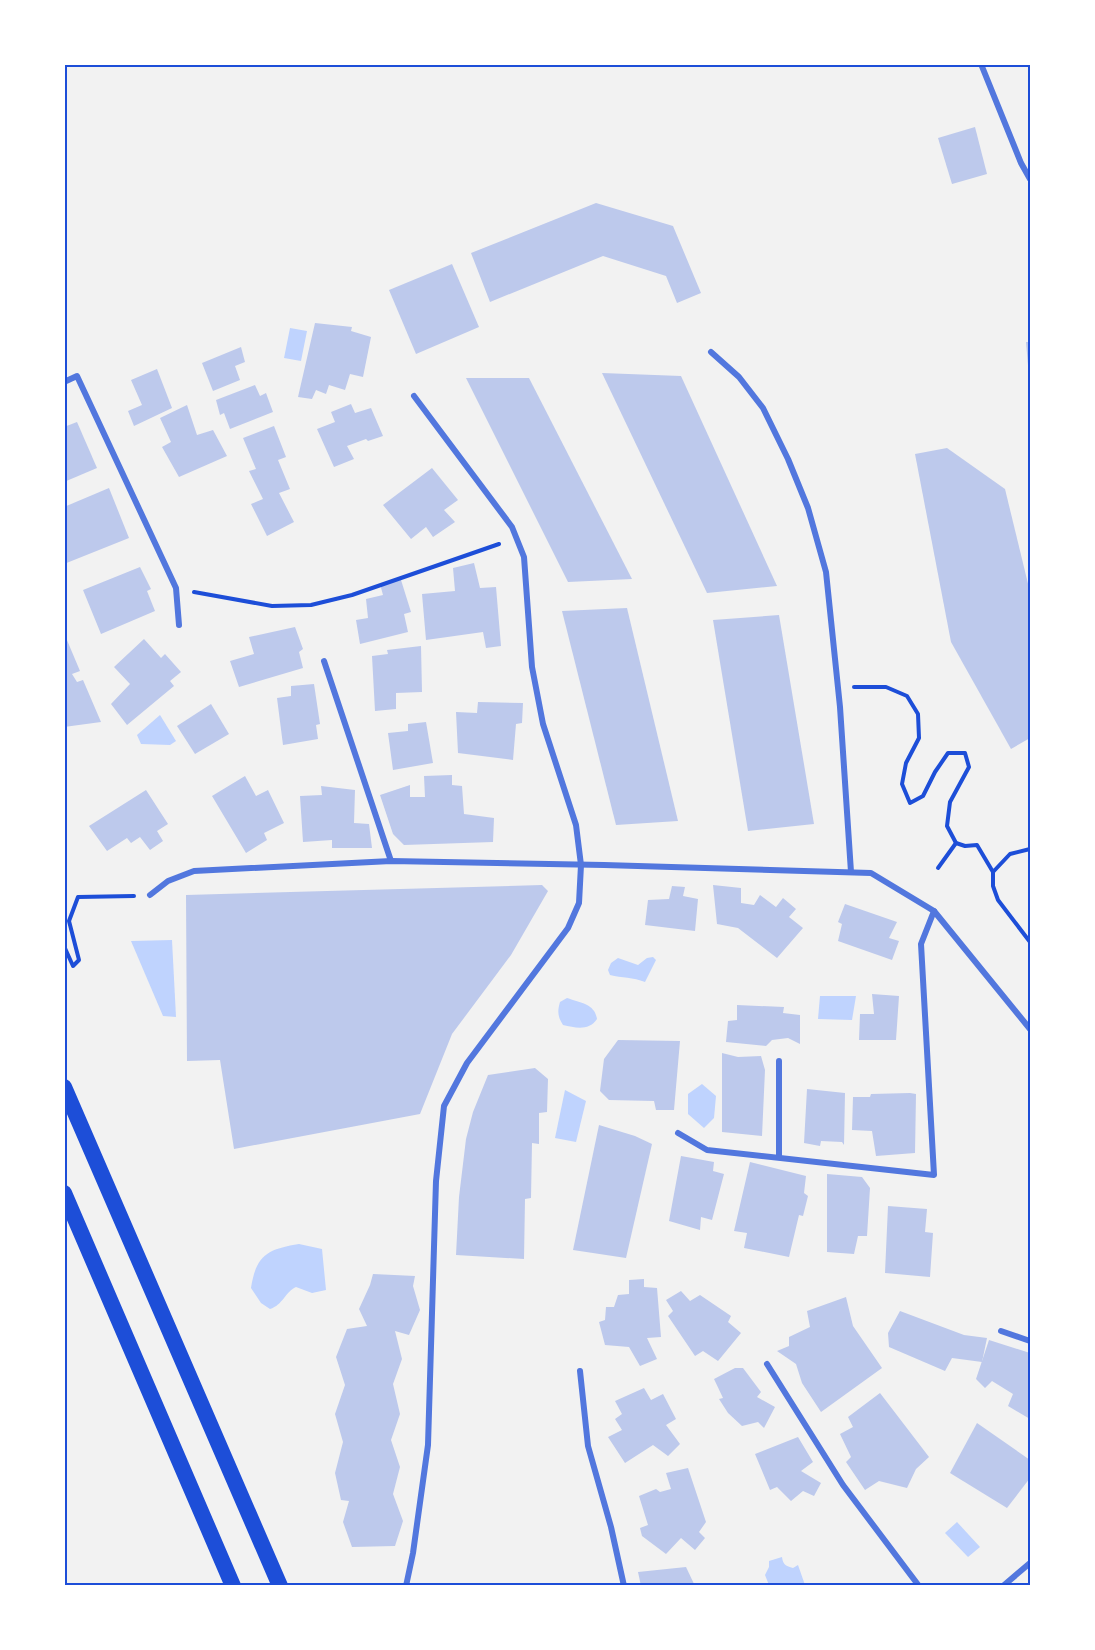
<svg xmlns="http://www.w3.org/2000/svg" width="1095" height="1650" viewBox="0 0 1095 1650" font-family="Literata,serif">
<rect width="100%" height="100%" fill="#f2f2f2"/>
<g fill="#bfd3fe">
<path d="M290 328 307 331 301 361 284 358Z"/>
<path d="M160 715 176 741 170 745 141 744 137 735Z"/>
<path d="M172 940 176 1017 163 1016 131 941Z"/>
<path d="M653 957 656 960 645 982C633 977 622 978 610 975L608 970 611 963 618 958 638 965 647 958Z"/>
<path d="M820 996H856L852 1020 818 1019Z"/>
<path d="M567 998C581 1003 595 1004 597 1019 589 1031 576 1028 563 1025 558 1017 557 1012 560 1002Z"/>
<path d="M702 1084 716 1096 714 1118 704 1128 688 1114V1094Z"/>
<path d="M565 1090 586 1101 576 1142 555 1138Z"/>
<path d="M299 1244 322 1249 326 1290 312 1293 296 1287C285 1292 283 1305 270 1309L261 1303 251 1288C256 1255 268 1249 299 1244Z"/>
<path d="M957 1522 980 1547 968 1557 945 1533Z"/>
<path d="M782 1557C783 1565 786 1566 793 1568L798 1565 805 1585H769L765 1575 769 1567V1561Z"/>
</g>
<g fill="#bdc9ec">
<path d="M975 127 987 174 952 184 938 138Z"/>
<path d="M596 203 673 226 701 293 677 303 666 276 603 256 490 302 471 253Z"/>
<path d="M452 264 479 327 416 354 389 290Z"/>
<path d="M315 323 352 327 351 331 371 337 363 377 350 374 345 390 329 385 326 394 316 390 312 399 298 397Z"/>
<path d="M1026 342H1030V377H1029Z"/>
<path d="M241 347 245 362 235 366 240 380 213 391 202 363Z"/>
<path d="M157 369 172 408 134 426 128 411 142 405 131 380Z"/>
<path d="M602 373 681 376 777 586 707 593Z"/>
<path d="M466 378H529L632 579 568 582Z"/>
<path d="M255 385 260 396 266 393 273 412 230 429 224 413 220 415 216 400Z"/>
<path d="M351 404 355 413 371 408 383 436 368 441 366 439 347 446 354 459 334 467 317 429 335 422 331 412Z"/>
<path d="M187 405 197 435 213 430 227 456 179 477 162 447 171 442 160 418Z"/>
<path d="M77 422 97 468 64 482V427Z"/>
<path d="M274 426 286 457 278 460 290 489 279 493 294 522 267 536 251 504 263 499 249 471 256 469 243 438Z"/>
<path d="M947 448 1005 489 1030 592V738L1011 749 951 642 915 454Z"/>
<path d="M432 468 458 500 444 510 455 522 433 537 426 527 411 539 383 505Z"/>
<path d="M109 488 129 538 64 564V507Z"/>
<path d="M474 563 480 588 496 587 501 646 486 648 483 632 426 640 422 594 455 591 453 568Z"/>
<path d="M140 567 151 589 147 591 155 611 101 634 83 590Z"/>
<path d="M401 580 411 612 404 614 408 632 360 644 356 620 368 618 366 599 383 595 380 584Z"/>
<path d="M627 608 678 821 616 825 562 611Z"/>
<path d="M779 615 814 824 748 831 713 620Z"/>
<path d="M295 627 303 649 299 652 303 668 239 687 230 661 254 654 249 637Z"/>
<path d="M64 633 80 671 72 674 77 682 83 680 101 722 64 727Z"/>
<path d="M144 639 161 658 165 654 181 672 170 681 174 686 127 725 111 704 130 684 114 667Z"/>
<path d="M421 646 422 692 396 693V709L375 711 372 656 388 654 387 650Z"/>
<path d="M314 684 320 724 316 725 318 739 283 745 277 698 291 696V686Z"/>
<path d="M478 702 523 703 522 723 516 724 513 760 458 753 456 712 477 713Z"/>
<path d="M211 704 229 734 195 754 177 726Z"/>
<path d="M426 722 433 763 393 770 388 733 408 731V724Z"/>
<path d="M452 775V785L462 786 464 814 494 818 493 842 404 845 393 834 380 795 410 785V797H425L424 776Z"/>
<path d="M245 776 256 796 268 790 284 823 264 833 267 840 246 853 212 796Z"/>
<path d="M321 786 355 790 354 823 369 824 372 848H332V840L303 842 300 796 322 795Z"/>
<path d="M146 790 168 824 157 831 163 841 150 850 140 837 131 843 127 838 107 851 89 826Z"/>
<path d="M542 885 548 891 511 955 452 1034 420 1114 234 1149 220 1060 187 1061 186 895Z"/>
<path d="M713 885 741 888V903L754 905 760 895 776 907 783 898 796 909 789 917 803 928 777 958 738 928 717 924Z"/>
<path d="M672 886 685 887 683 896 698 899 695 931 645 925 648 900 669 899Z"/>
<path d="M845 904 897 922 889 938 899 941 892 960 838 941 842 924 838 922Z"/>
<path d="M872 994 899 996 896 1040H859L860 1014H874Z"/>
<path d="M737 1005 784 1007 783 1013 800 1015V1044L788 1038 772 1040 766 1046 726 1042 728 1021 737 1020Z"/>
<path d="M618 1040 680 1041 674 1110H656L654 1101 609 1100 600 1091 604 1059Z"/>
<path d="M722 1053 738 1057 761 1056 765 1070 762 1136 722 1132Z"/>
<path d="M535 1068 548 1079 547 1112 539 1113V1144L532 1143 531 1198 525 1199 524 1259 456 1255 459 1197 466 1139 473 1112 488 1075Z"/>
<path d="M807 1089 845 1093 844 1145 842 1142 821 1141 820 1146 804 1143Z"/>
<path d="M910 1093 916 1094 915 1153 876 1156 872 1131 852 1130 853 1097H870L871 1094Z"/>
<path d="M599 1125 635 1136 652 1144 626 1258 573 1250Z"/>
<path d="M681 1156 714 1162 713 1171 724 1174 712 1220 701 1217 700 1230 669 1221Z"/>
<path d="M750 1162 806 1176 804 1193 808 1196 803 1216 799 1215 789 1257 744 1248 747 1233 734 1231Z"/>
<path d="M827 1174 862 1177 870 1188 867 1236H858L854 1254 827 1252Z"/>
<path d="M888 1206 927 1209 925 1232 933 1233 930 1277 885 1273Z"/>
<path d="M373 1274 415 1276 413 1286 420 1310 409 1335 395 1331 402 1359 393 1384 400 1414 391 1440 400 1467 393 1494 403 1521 395 1546 352 1547 343 1522 349 1501 341 1500 335 1473 343 1442 335 1414 345 1385 336 1357 347 1329 367 1326 359 1309 370 1285Z"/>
<path d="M644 1279V1287L657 1288 661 1337 647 1338 657 1359 640 1366 629 1347 605 1345 599 1322 605 1320 606 1307H614L618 1295 629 1294V1280Z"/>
<path d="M681 1291 690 1301 700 1295 731 1316 728 1322 741 1333 718 1361 703 1351 695 1356 668 1316 673 1311 666 1300Z"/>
<path d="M846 1297 853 1326 882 1368 821 1412 802 1383 796 1364 777 1351 789 1346V1337L810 1327 807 1311Z"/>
<path d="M900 1311 964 1335 987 1338 982 1362 952 1358 945 1371 889 1347 888 1333Z"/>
<path d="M989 1340 1030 1353V1419L1008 1406 1013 1394 992 1381 985 1388 976 1379Z"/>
<path d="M735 1368H743L761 1392 757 1397 775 1407 764 1428 758 1422 742 1426 728 1413 719 1399 723 1398 714 1379Z"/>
<path d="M644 1388 651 1400 663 1394 676 1419 666 1425 680 1444 668 1456 653 1445 625 1463 608 1437 622 1430 615 1419 622 1414 615 1401Z"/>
<path d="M880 1393 929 1457 916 1469 907 1488 879 1481 865 1490 846 1462 851 1457 840 1434 853 1427 848 1417Z"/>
<path d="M977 1423 1030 1460V1478L1007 1508 950 1473Z"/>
<path d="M798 1437 813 1462 801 1471 821 1483 814 1496 803 1491 791 1501 777 1487 770 1490 755 1454Z"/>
<path d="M688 1468 706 1522 699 1532 705 1538 695 1550 681 1538 666 1554 642 1536 640 1528 648 1525 639 1496 656 1489 660 1492 671 1489 666 1473Z"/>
<path d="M686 1567 695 1586H641L638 1572Z"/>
</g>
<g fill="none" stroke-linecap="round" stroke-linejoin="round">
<g stroke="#1d4ed8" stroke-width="4">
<path d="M194 592 272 606 311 605 352 595 499 544"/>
<path d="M854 687H886L907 696 918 714 919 738 906 763 902 784 910 803 923 796 935 772 948 753H965L969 767 950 802 947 826 956 843 965 846 977 845 993 872 1010 854 1030 849"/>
<path d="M938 868 956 843"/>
<path d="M993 872V886L998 900 1030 942"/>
<path d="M64 946 73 966 79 960 69 921 78 897 134 896"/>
</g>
<g stroke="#5277de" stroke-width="6">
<path d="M981 64 1021 163 1030 179"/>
<path d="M711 352 739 377 763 408 788 459 808 508 826 572 840 707 851 872"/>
<path d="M64 382 77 376 176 588 179 625"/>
<path d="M324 661 391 861"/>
<path d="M150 895 168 881 194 871 391 861 604 865 871 873 934 911 1030 1029"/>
<path d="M678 1133 707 1150 934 1175 921 944 934 911"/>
<path d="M779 1157V1061"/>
<path d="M1001 1331 1030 1341"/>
<path d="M767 1364 843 1485 919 1586"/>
<path d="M580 1371 588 1446 611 1527 624 1586"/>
<path d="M406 1586 413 1553 428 1445 436 1181 444 1106 467 1063 568 928 579 903 581 865 576 825 543 724 532 667 524 557 512 527 414 396"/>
<path d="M1003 1586 1030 1563"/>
</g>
<g stroke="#1d4ed8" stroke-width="16">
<path d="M64 1087 280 1586"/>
<path d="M64 1193 233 1586"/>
</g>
</g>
<rect width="1095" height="1650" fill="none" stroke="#ffffff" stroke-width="132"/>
<rect x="66" y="66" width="963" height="1518" fill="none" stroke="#1d4ed8" stroke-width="2"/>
</svg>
